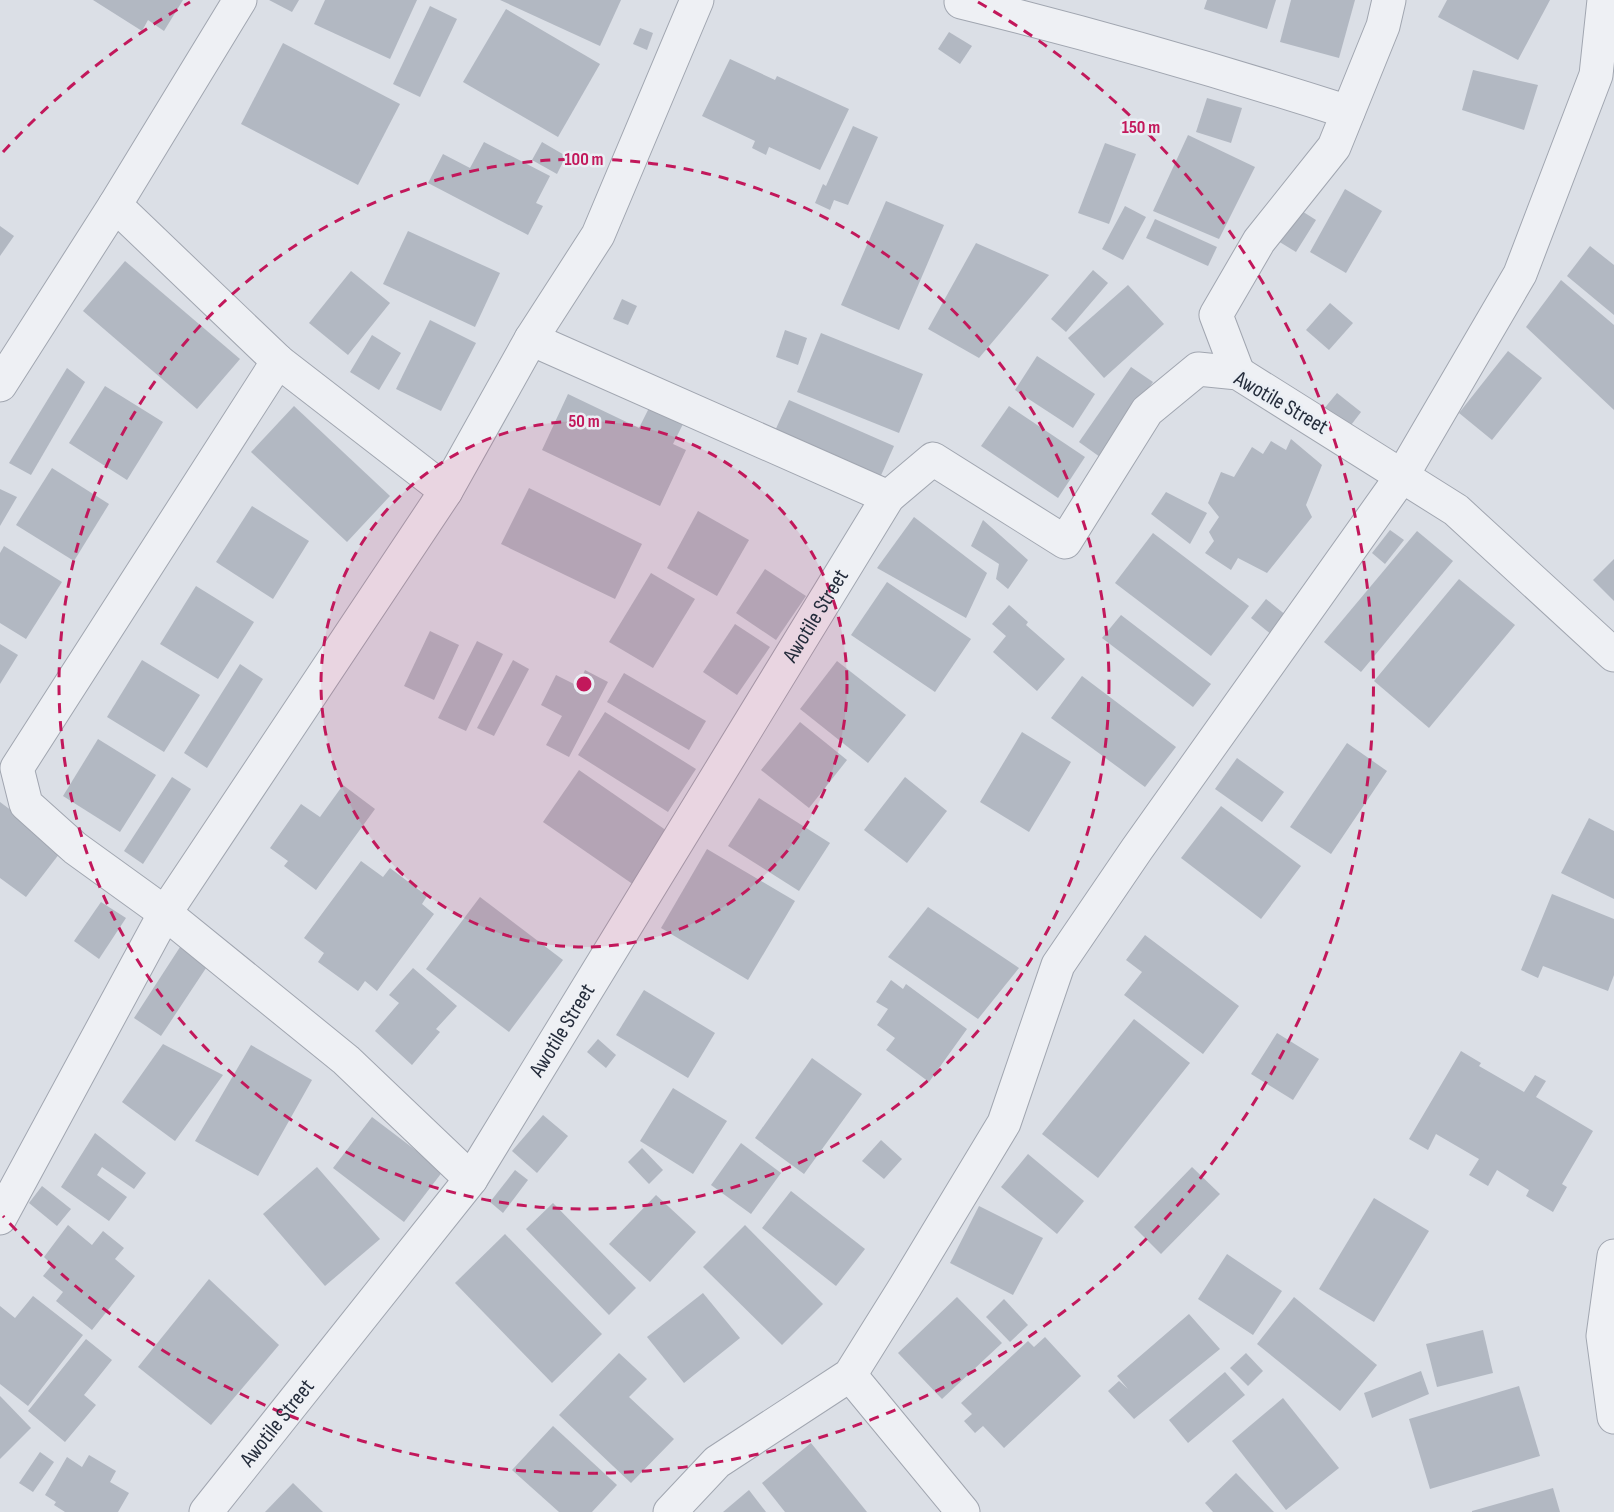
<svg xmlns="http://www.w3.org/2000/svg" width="1614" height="1512" viewBox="0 0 1614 1512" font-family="'Sofia Sans Condensed',sans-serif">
<rect width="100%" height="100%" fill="#dbdfe6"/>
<g fill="#b2b8c2">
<path d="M93 0H183L164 31 148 20 142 31Z"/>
<path d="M269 0H299L292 12Z"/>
<path d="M325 0H417L390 59 314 24Z"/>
<path d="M500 0H621L600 46Z"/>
<path d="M1207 0H1276L1267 29 1204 9Z"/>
<path d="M1291 0H1355L1339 58 1280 42Z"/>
<path d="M1447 0H1550L1518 60 1438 17Z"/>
<path d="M430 6 457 19 420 97 393 84Z"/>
<path d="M506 9 600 64 558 137 463 82Z"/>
<path d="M640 28 653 33 647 50 633 44Z"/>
<path d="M949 32 972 46 960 64 938 49Z"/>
<path d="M283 43 400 104 358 185 241 124Z"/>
<path d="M730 59 775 80 777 76 849 109 820 170 769 147 766 155 752 148 755 141 702 116Z"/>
<path d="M1473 70 1538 85 1524 130 1462 110Z"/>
<path d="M1207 98 1242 108 1231 143 1196 132Z"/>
<path d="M853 126 878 137 848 205 834 200 830 210 815 203 823 184 826 186Z"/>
<path d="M1188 135 1255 167 1219 239 1153 211Z"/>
<path d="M484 142 550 176 536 203 543 206 528 235 428 183 443 154 470 168Z"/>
<path d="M542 142 566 156 557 174 532 160Z"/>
<path d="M1105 143 1136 154 1109 224 1078 213Z"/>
<path d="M1345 189 1382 211 1346 273 1310 252Z"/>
<path d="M886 201 944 225 899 330 841 305Z"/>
<path d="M1125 206 1146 217 1123 260 1102 249Z"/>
<path d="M1297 208 1316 220 1296 252 1278 241Z"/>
<path d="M1155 219 1217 247 1208 266 1146 238Z"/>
<path d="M0 226 14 236 0 256Z"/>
<path d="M408 231 500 273 475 327 383 284Z"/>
<path d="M976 243 1049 275 979 358 928 329Z"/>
<path d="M1590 246 1614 265V315L1567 276Z"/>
<path d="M125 261 240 359 197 409 83 311Z"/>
<path d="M1093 270 1108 283 1066 332 1051 319Z"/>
<path d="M351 271 390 303 348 355 309 323Z"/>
<path d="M1561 280 1614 325V410L1526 327Z"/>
<path d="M1128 285 1164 324 1104 378 1068 338Z"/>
<path d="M622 299 637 306 628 325 613 319Z"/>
<path d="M1330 303 1353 323 1329 350 1306 330Z"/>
<path d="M430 320 476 343 441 411 396 389Z"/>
<path d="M785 330 807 338 798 365 776 357Z"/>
<path d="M821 333 923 374 899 433 797 392Z"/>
<path d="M372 335 401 353 379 390 350 372Z"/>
<path d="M1508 351 1542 378 1492 440 1459 413Z"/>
<path d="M1037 356 1095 394 1073 428 1015 390Z"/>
<path d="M1131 367 1153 382 1100 457 1079 442Z"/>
<path d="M67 368 85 382 31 475 9 463Z"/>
<path d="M105 386 163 422 127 480 69 443Z"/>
<path d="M1337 393 1361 412 1348 429 1323 410Z"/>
<path d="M568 394 639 428 649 408 683 424 673 444 686 450 660 506 542 450Z"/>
<path d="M789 400 894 446 879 480 774 433Z"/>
<path d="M294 406 390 496 347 542 251 452Z"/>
<path d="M1009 406 1085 457 1058 498 981 446Z"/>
<path d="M1291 439 1322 465 1306 505 1312 517 1267 573 1238 558 1231 570 1205 553 1214 541 1209 532 1219 517 1208 503 1221 472 1234 477 1252 447 1263 454 1271 441 1286 450Z"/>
<path d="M52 468 109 504 74 561 16 525Z"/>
<path d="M529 488 642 544 615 599 501 544Z"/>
<path d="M0 489 17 497 0 526Z"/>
<path d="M1166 492 1207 513 1190 544 1151 514Z"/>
<path d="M252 506 309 541 273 599 216 562Z"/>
<path d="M698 511 749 540 717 596 667 568Z"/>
<path d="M914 517 987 573 966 618 877 568Z"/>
<path d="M983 520 1028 560 1008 589 996 579 999 564 971 546Z"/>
<path d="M1390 530 1404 540 1385 564 1372 553Z"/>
<path d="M1417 531 1453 561 1361 672 1324 642Z"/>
<path d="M1153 533 1249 606 1211 656 1115 583Z"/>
<path d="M4 546 62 582 26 639 0 623V553Z"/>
<path d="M1614 559V601L1593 580Z"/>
<path d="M765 569 806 596 776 640 736 613Z"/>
<path d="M651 573 695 599 653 668 609 642Z"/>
<path d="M1459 579 1515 625 1429 728 1374 681Z"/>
<path d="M887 582 971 639 935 692 851 635Z"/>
<path d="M196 586 254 622 218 679 160 644Z"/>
<path d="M1266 599 1287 616 1272 635 1251 618Z"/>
<path d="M1009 605 1028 622 1026 625 1065 659 1037 691 993 652 1006 636 992 624Z"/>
<path d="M1121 615 1211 684 1193 707 1102 638Z"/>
<path d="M735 624 770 647 737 695 703 672Z"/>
<path d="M430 631 459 645 434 700 404 686Z"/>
<path d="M477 641 503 654 466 731 438 718Z"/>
<path d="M0 644 18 655 0 684Z"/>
<path d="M142 660 200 695 164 752 107 717Z"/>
<path d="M513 660 529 669 494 736 477 728Z"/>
<path d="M837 661 906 715 868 763 800 709Z"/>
<path d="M240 664 263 679 207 768 184 753Z"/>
<path d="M585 670 608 682 569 757 546 745 562 716 541 705 556 675 578 686Z"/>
<path d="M624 673 706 721 689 750 607 702Z"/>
<path d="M1082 676 1176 747 1145 787 1051 718Z"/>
<path d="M605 712 696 769 668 812 578 755Z"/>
<path d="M800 722 847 760 809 808 761 770Z"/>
<path d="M1022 732 1071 762 1029 832 980 802Z"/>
<path d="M98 739 156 775 120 832 63 796Z"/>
<path d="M1347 743 1387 771 1331 854 1290 827Z"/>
<path d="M1237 758 1284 792 1262 822 1215 789Z"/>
<path d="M579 770 670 833 634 885 543 822Z"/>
<path d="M172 777 191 789 143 864 124 851Z"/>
<path d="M905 777 947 811 907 863 864 830Z"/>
<path d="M343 785 375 809 316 890 284 866 288 861 270 848 301 804 320 817Z"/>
<path d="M759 798 830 843 799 891 728 846Z"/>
<path d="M0 802 63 849 26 897 0 878Z"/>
<path d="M1221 806 1301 866 1261 919 1181 858Z"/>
<path d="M1589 818 1614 831V899L1561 873Z"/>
<path d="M707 849 795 901 748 980 661 928Z"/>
<path d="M361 861 383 877 390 868 427 896 422 904 434 914 377 991 365 981 358 991 318 962 324 953 304 938Z"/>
<path d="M1552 894 1614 919V975L1608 991 1543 966 1538 978 1521 970Z"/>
<path d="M480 897 563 960 509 1032 426 969Z"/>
<path d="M101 902 126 918 99 959 74 941Z"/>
<path d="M928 907 1019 968 978 1019 888 957Z"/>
<path d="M1145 935 1239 1006 1203 1054 1124 995 1142 972 1126 960Z"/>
<path d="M182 944 210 962 161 1036 134 1018Z"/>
<path d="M413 968 457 1006 436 1029 440 1032 412 1065 375 1031 399 1003 389 995Z"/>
<path d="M891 980 903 989 906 984 967 1029 929 1082 886 1050 895 1038 877 1025 888 1009 876 1002Z"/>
<path d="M644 990 715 1033 688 1078 616 1035Z"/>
<path d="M1134 1019 1190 1063 1098 1178 1042 1134Z"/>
<path d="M1277 1033 1319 1059 1293 1100 1251 1074Z"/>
<path d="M598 1039 616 1055 606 1068 587 1052Z"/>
<path d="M163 1044 223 1075 175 1141 122 1102Z"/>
<path d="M251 1045 312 1080 258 1176 195 1141Z"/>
<path d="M1461 1051 1481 1063 1479 1066 1524 1092 1535 1075 1546 1081 1536 1097 1593 1131 1562 1184 1567 1187 1553 1212 1526 1196 1529 1190 1497 1170 1488 1186 1469 1175 1479 1159 1436 1134 1428 1150 1409 1139Z"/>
<path d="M812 1058 862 1094 804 1174 755 1138Z"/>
<path d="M673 1088 727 1121 693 1174 640 1141Z"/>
<path d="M543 1115 568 1136 537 1173 512 1151Z"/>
<path d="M372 1117 443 1171 404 1222 333 1168Z"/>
<path d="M95 1133 146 1173 134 1189 102 1167 97 1175 127 1197 109 1221 61 1187Z"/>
<path d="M881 1140 902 1159 884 1179 862 1161Z"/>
<path d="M741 1143 781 1173 751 1214 711 1185Z"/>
<path d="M642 1148 663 1170 649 1184 628 1162Z"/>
<path d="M1028 1154 1084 1201 1057 1234 1001 1187Z"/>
<path d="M317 1167 380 1239 325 1286 263 1214Z"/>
<path d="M1192 1167 1220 1194 1161 1254 1134 1227Z"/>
<path d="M515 1170 528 1180 503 1213 490 1202Z"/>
<path d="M42 1186 71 1209 57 1226 29 1203Z"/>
<path d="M791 1191 865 1249 836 1286 762 1228Z"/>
<path d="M656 1195 696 1232 650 1282 609 1244Z"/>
<path d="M1374 1198 1429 1231 1374 1322 1319 1289Z"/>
<path d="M553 1203 636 1288 609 1315 526 1229Z"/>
<path d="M979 1206 1043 1238 1013 1295 950 1263Z"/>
<path d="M68 1225 92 1245 103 1231 124 1248 115 1259 135 1276 92 1330 56 1301 63 1292 43 1276 52 1265 44 1257Z"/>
<path d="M745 1225 823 1304 782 1345 703 1267Z"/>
<path d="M505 1234 602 1334 552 1383 455 1283Z"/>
<path d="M1227 1254 1282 1291 1253 1335 1198 1299Z"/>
<path d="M209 1279 279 1345 211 1425 138 1367Z"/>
<path d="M703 1293 740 1338 684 1383 647 1337Z"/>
<path d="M33 1296 83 1335 28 1406 0 1384V1306L15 1318Z"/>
<path d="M957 1297 1002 1343 942 1399 898 1353Z"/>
<path d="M1294 1297 1377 1365 1340 1411 1257 1344Z"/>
<path d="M1004 1299 1028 1325 1010 1342 986 1317Z"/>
<path d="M1189 1314 1220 1349 1134 1419 1108 1391 1119 1381 1128 1389 1117 1376Z"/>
<path d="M1483 1330 1493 1373 1437 1387 1426 1344Z"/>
<path d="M1045 1337 1081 1376 1004 1448 983 1426 975 1433 964 1421 972 1414 961 1403 1028 1341 1034 1347Z"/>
<path d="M86 1339 112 1360 84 1395 96 1405 65 1442 28 1411Z"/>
<path d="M619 1353 647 1379 629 1397 674 1439 631 1483 559 1415Z"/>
<path d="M1246 1353 1263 1371 1248 1386 1230 1368Z"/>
<path d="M1421 1371 1429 1394 1372 1418 1364 1393Z"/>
<path d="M1225 1372 1245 1395 1188 1443 1169 1420Z"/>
<path d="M1519 1386 1540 1456 1430 1489 1409 1419Z"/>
<path d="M0 1396 31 1428 0 1459Z"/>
<path d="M1283 1398 1339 1468 1286 1510 1232 1441Z"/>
<path d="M553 1426 617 1485 592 1512H559L512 1470Z"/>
<path d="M811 1443 867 1512H785L762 1483Z"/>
<path d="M40 1452 54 1462 33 1492 19 1483Z"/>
<path d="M89 1455 116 1471 110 1482 129 1493 118 1512H65L54 1505 56 1502 45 1495 67 1457 82 1467Z"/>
<path d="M1236 1473 1274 1512H1213L1205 1503Z"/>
<path d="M293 1483 323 1512H265Z"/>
<path d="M1553 1488 1560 1512H1472V1511Z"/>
<path d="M749 1490 766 1512H723Z"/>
</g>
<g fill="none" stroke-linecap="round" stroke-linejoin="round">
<defs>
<g id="minor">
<path d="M961 2C1092 34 1220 71 1348 112"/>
<path d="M115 205 278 361 446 491"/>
<path d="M531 339 888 497"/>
<path d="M278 361 17 768 26 804 75 848 165 913 346 1060 471 1179"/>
<path d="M1238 373 1216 315 1259 241 1334 147 1383 26 1389 0"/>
<path d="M0 385 115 205 240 0"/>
<path d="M0 1218 165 913 446 491 531 339 598 235 697 0"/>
<path d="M1614 1256 1603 1336 1614 1417"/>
<path d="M850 1375 963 1512"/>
<path id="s1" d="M206 1512 471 1179 888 497 933 459 1065 542 1147 411 1198 369 1238 373 1456 510 1614 655"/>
<path d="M670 1512 717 1462 850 1375 905 1287 1004 1123 1058 965 1137 849 1402 476 1520 274 1596 75 1604 0"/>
</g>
</defs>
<use href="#minor" stroke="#a1a6b0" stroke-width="35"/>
<use href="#minor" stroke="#eef0f4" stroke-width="33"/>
</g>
<circle cx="584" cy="684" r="263" fill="#c2185b" fill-opacity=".12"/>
<g fill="none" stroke="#c2185b" stroke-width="3" stroke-dasharray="10 8">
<circle cx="584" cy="684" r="263"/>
<circle cx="584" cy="684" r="525"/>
<path d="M3 152A788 788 0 0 1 190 2M978 2A788 788 0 1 1 3 1216"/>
</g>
<g text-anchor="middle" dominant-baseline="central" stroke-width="5" stroke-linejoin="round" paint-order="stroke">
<g font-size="22" fill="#252d3c" stroke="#eaeef4">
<text transform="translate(1281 403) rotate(30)">Awotile Street</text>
<text stroke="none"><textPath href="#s1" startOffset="1086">Awotile Street</textPath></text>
<text stroke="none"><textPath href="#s1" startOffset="600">Awotile Street</textPath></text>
<text stroke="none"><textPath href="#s1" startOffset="114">Awotile Street</textPath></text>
</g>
</g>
<circle cx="584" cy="684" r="9" fill="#c2185b" stroke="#eaeef4" stroke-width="3"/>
<g font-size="18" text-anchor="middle" font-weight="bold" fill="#c2185b" stroke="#eaeef4" stroke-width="5" stroke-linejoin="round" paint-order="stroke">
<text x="1141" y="133">150 m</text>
<text x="584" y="165">100 m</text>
<text x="584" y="427">50 m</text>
</g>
</svg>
